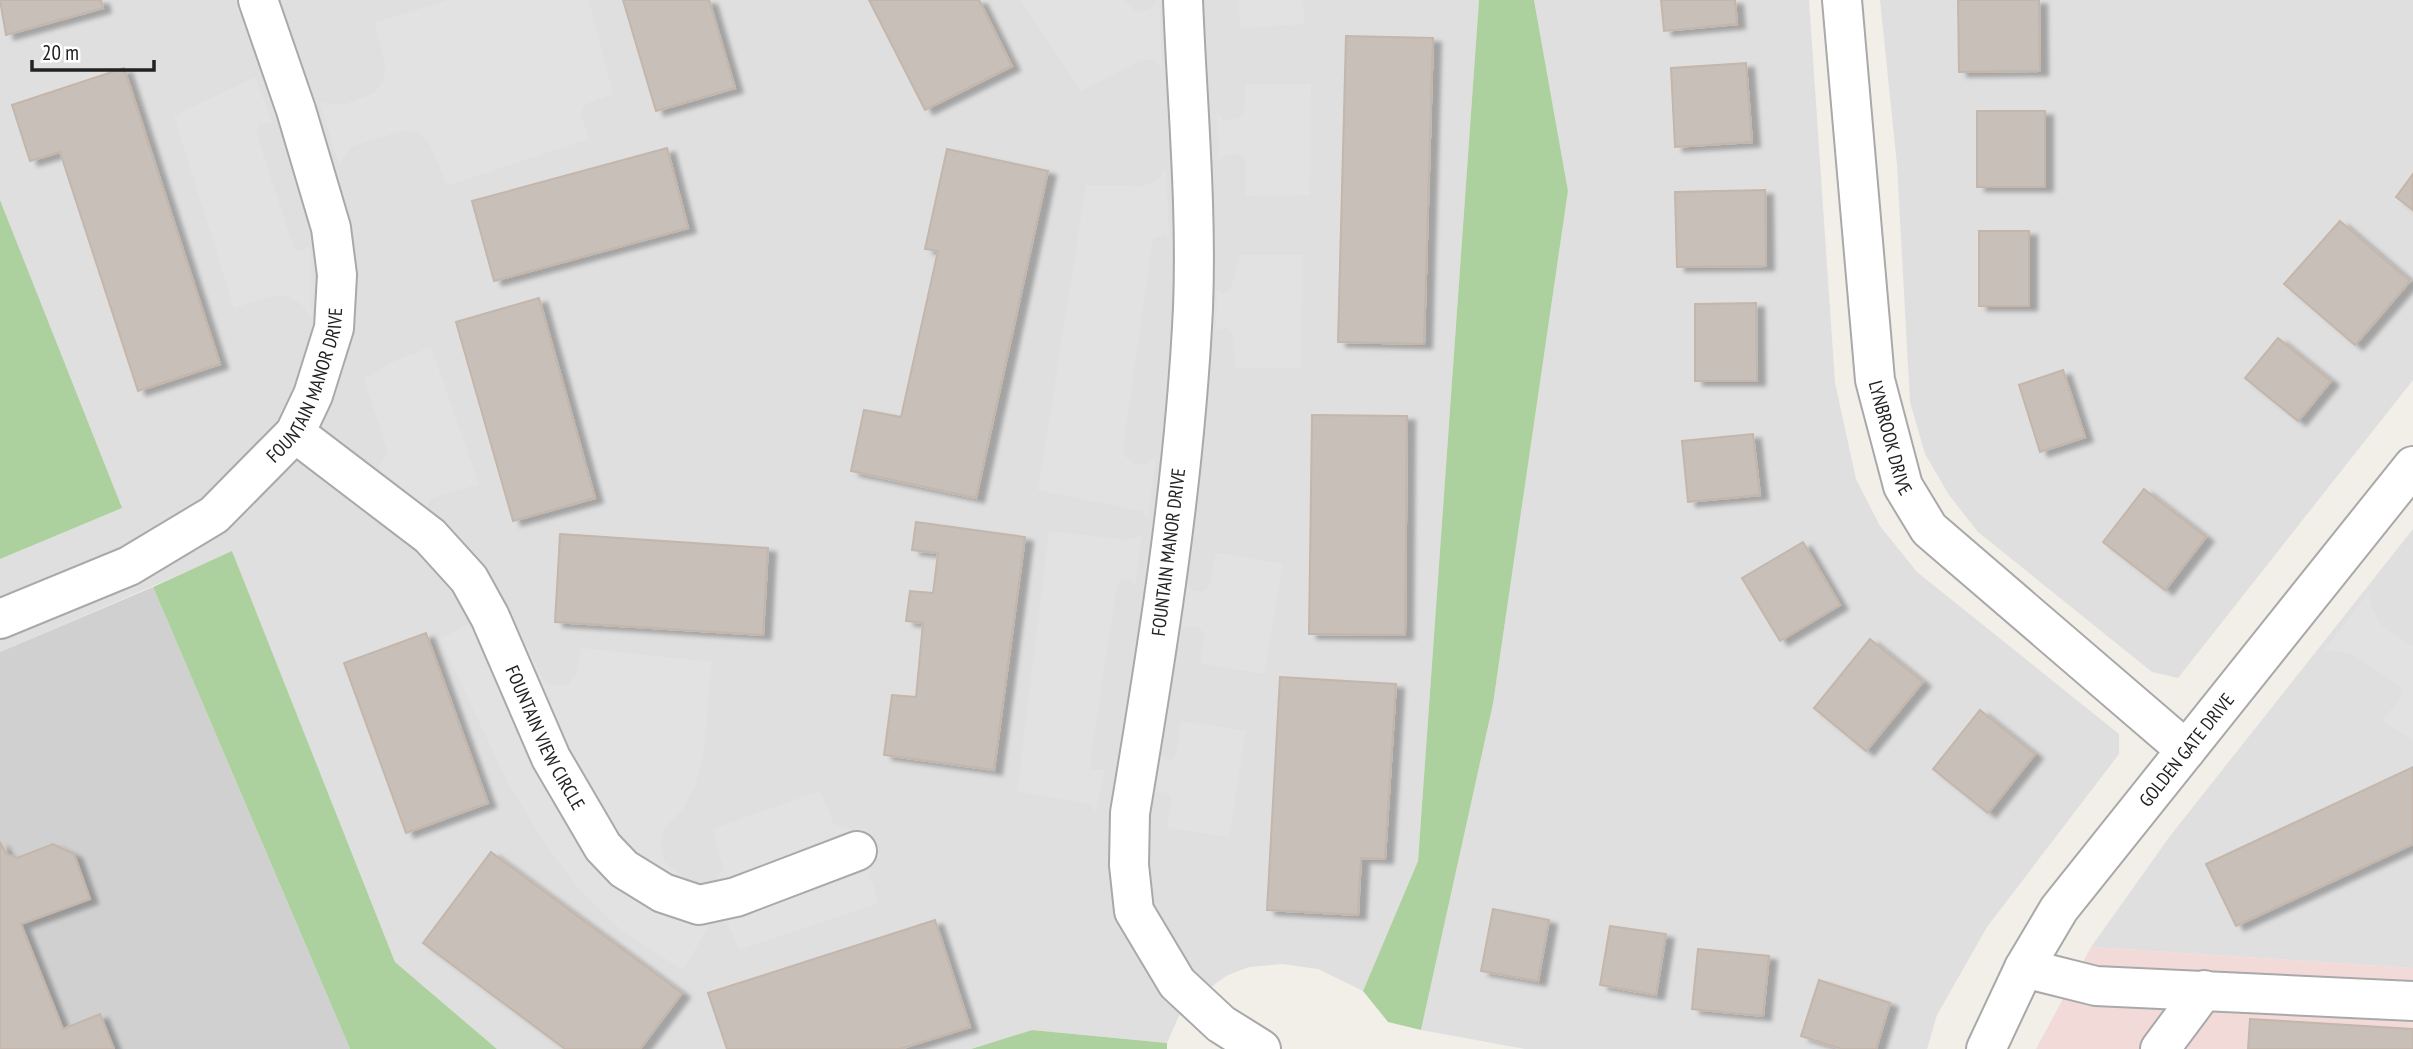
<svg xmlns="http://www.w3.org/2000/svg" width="2413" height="1049" viewBox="0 0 2413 1049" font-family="'PT Sans Narrow',sans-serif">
<defs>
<filter id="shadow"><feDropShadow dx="8" dy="4.5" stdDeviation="2" flood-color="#0004"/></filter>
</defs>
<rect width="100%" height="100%" fill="#f2efe9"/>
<g fill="#e0dfdf">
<path d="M0 0H1479L1418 861 1363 991 1318 969 1282 964 1249 967 1226 976 1206 991 1179 1016 1167 1043 1032 1030 971 1049H497L395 962 232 552 0 652V559L121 508 0 200Z"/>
<path d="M1534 0H1809L1835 383 1856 479 1880 526 1917 572 2119 734V754L1987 927 1937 1015 1927 1049H1525L1421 1030 1493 704 1568 191Z"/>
<path d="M1880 0H2413V380L2178 678 2152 672 1978 532 1949 495 1925 454 1910 402 1897 165Z"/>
<path d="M2413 529V968L2091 947 2170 836Z"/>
</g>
<path fill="#f2dad9" d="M2091 947 2413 968V1049H2036Z"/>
<path fill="#d0d0d0" d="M153 587 350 1049H0V652Z"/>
<g fill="#add19e">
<path d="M1479 0H1534L1568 191 1493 704 1421 1030 1388 1022 1363 991 1418 861Z"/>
<path d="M0 200 122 508 0 559Z"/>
<path d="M232 551 395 962 497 1049H350L153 587Z"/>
<path d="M1032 1030 1167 1043V1049H971Z"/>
</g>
<g fill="#e2e2e2">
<path d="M447 0H589L613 94 584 105 581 115 589 139 447 186 429 142 417 133 404 130 351 147 339 164 319 101 334 105 346 104 374 93 384 80 385 66 375 23Z"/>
<path d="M1020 0H1124L1137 12 1149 9 1159 0 1162 68 1152 60H1141L1081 91Z"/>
<path d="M1238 0H1302L1305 24 1241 28Z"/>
<path d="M255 77 272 122 259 124 257 136 294 248 302 251 310 247 311 318 302 305 290 297 277 295 234 308 174 116Z"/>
<path d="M1246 84H1311L1310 195 1246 196V160L1239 154H1227L1219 162 1217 112 1224 120 1238 118 1244 111Z"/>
<path d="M1166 167 1169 238 1164 234 1153 239 1123 448 1126 457 1134 463 1144 465 1156 457 1148 519 1142 511 1038 490 1086 185 1143 186 1159 179Z"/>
<path d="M1240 255H1303L1301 368H1235L1233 333 1227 328 1216 330 1217 290 1223 294 1230 291Z"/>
<path d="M431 347 479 484 430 499 427 507 377 467 388 454 364 379 396 360Z"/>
<path d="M1049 531 1128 540 1142 536 1135 586 1130 580 1122 579 1117 585 1090 764 1091 770 1105 769 1096 812 1089 804 1017 792Z"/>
<path d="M1216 553 1283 564 1264 674 1200 664 1204 634 1199 627H1179L1188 583 1192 590 1203 591 1209 587Z"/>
<path d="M2368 593 2372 608 2381 625 2413 646V740L2382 721 2402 696 2400 687 2349 653 2324 650Z"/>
<path d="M506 605 545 682 556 686 567 685 576 675 581 648 712 662 704 752 695 786 683 809 664 828 661 842 664 861 691 883 705 886 717 879 723 867 712 829 820 791 834 824 856 831 865 827 881 857 872 862 869 873 879 903 739 950 727 922 711 923 683 970 619 928 577 887 541 838 505 777 440 639Z"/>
<path d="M1181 721 1246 731 1229 837 1167 828 1171 799 1167 793 1159 792 1151 796 1160 754 1171 760 1176 755Z"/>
</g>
<g fill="#c7bfb8" stroke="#c4b6ab" stroke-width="2" filter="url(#shadow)">
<path d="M0 0H101L103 8 6 35Z"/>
<path d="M623 0H709L735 88 656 111Z"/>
<path d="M869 0H979L1012 66 925 110Z"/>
<path d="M1661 0H1735L1737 24 1664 31Z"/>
<path d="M1958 0H2039L2040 71 1959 72Z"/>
<path d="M1346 36 1433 38 1424 344 1338 342Z"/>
<path d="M1746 63 1752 142 1675 147 1671 68Z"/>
<path d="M124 68 220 364 138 391 60 152 30 161 12 105Z"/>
<rect x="1977" y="111" width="68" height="76"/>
<path d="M667 148 688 228 494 281 472 201Z"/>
<path d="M947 149 1048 171 976 498 851 471 864 410 901 417 938 251 925 249Z"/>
<path d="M2413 174V210L2396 197Z"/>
<path d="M1765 190 1766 266 1677 267 1675 192Z"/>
<path d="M2340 221 2410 281 2355 345 2284 284Z"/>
<rect x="1979" y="231" width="50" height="75"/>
<path d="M539 298 595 498 513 521 456 322Z"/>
<path d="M1756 303 1757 381H1695V304Z"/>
<path d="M2278 338 2331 381 2298 421 2245 378Z"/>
<path d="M2063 370 2085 437 2040 452 2019 385Z"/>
<path d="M1312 415 1407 416 1405 635 1309 634Z"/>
<path d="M1753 434 1760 495 1688 502 1682 441Z"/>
<path d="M2144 489 2206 537 2165 590 2103 542Z"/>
<path d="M916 522 1025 537 994 770 884 755 892 695 916 697 923 623 906 621 910 591 933 593 938 553 912 550Z"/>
<path d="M560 534 768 548 763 635 555 622Z"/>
<path d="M1803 542 1840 605 1780 641 1742 578Z"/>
<path d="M426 633 488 803 406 833 344 663Z"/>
<path d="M1870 639 1923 682 1866 751 1814 708Z"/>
<path d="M1280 677 1396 684 1385 859 1361 858 1358 915 1267 910Z"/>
<path d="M1980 710 2035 754 1988 813 1933 769Z"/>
<path d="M2413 767V844L2236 926 2206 864Z"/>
<path d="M0 842 6 854 17 858 53 844 74 854 90 899 21 924 63 1029 100 1014 114 1049H0Z"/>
<path d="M491 852 682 993 640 1049H565L423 943Z"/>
<path d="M1493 909 1549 920 1538 981 1481 971Z"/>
<path d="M935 920 970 1027 900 1049H727L708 993Z"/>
<path d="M1610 926 1666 934 1656 995 1600 985Z"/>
<path d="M1698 949 1769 956 1763 1016 1692 1009Z"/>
<path d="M1819 980 1890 1003 1876 1049H1842L1801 1036Z"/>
<path d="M2250 1019 2413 1029V1049H2248Z"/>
</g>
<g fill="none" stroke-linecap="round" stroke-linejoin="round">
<defs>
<g id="minor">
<path d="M1183 0C1187 102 1197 205 1193 308 1185 477 1158 646 1130 813L1129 865 1134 911 1177 983 1221 1024 1261 1049"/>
<path id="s1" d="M1842 0 1875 380 1903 486 1929 529 2186 750"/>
<path id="s2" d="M295 433 430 536 469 579 490 617 551 758 603 847 624 869 663 893 699 905 736 897 857 851"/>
<path id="s3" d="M0 619 129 566 214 515 295 433 313 395 334 328 337 275 331 228 296 110 258 0"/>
<path d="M2024 968 2096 986 2413 1001"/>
<path id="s4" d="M1986 1049 2024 968 2059 909 2413 466"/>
<path d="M2160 1049 2204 990"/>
</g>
</defs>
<use href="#minor" stroke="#a9a9a9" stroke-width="42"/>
<use href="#minor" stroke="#fff" stroke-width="38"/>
</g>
<g text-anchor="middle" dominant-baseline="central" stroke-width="5" stroke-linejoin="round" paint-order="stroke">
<g font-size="19" fill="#222" stroke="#fff">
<text stroke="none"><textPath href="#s3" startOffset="402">FOUNTAIN MANOR DRIVE</textPath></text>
<text stroke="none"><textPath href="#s1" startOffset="441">LYNBROOK DRIVE</textPath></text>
<text transform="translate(1168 552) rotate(-83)">FOUNTAIN MANOR DRIVE</text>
<text stroke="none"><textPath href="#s2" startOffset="404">FOUNTAIN VIEW CIRCLE</textPath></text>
<text stroke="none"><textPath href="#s4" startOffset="362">GOLDEN GATE DRIVE</textPath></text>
</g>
</g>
<path d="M32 60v10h122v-10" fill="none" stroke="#222222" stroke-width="3.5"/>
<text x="42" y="60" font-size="21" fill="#222222" stroke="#ffffff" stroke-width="5" paint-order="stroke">20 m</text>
</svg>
